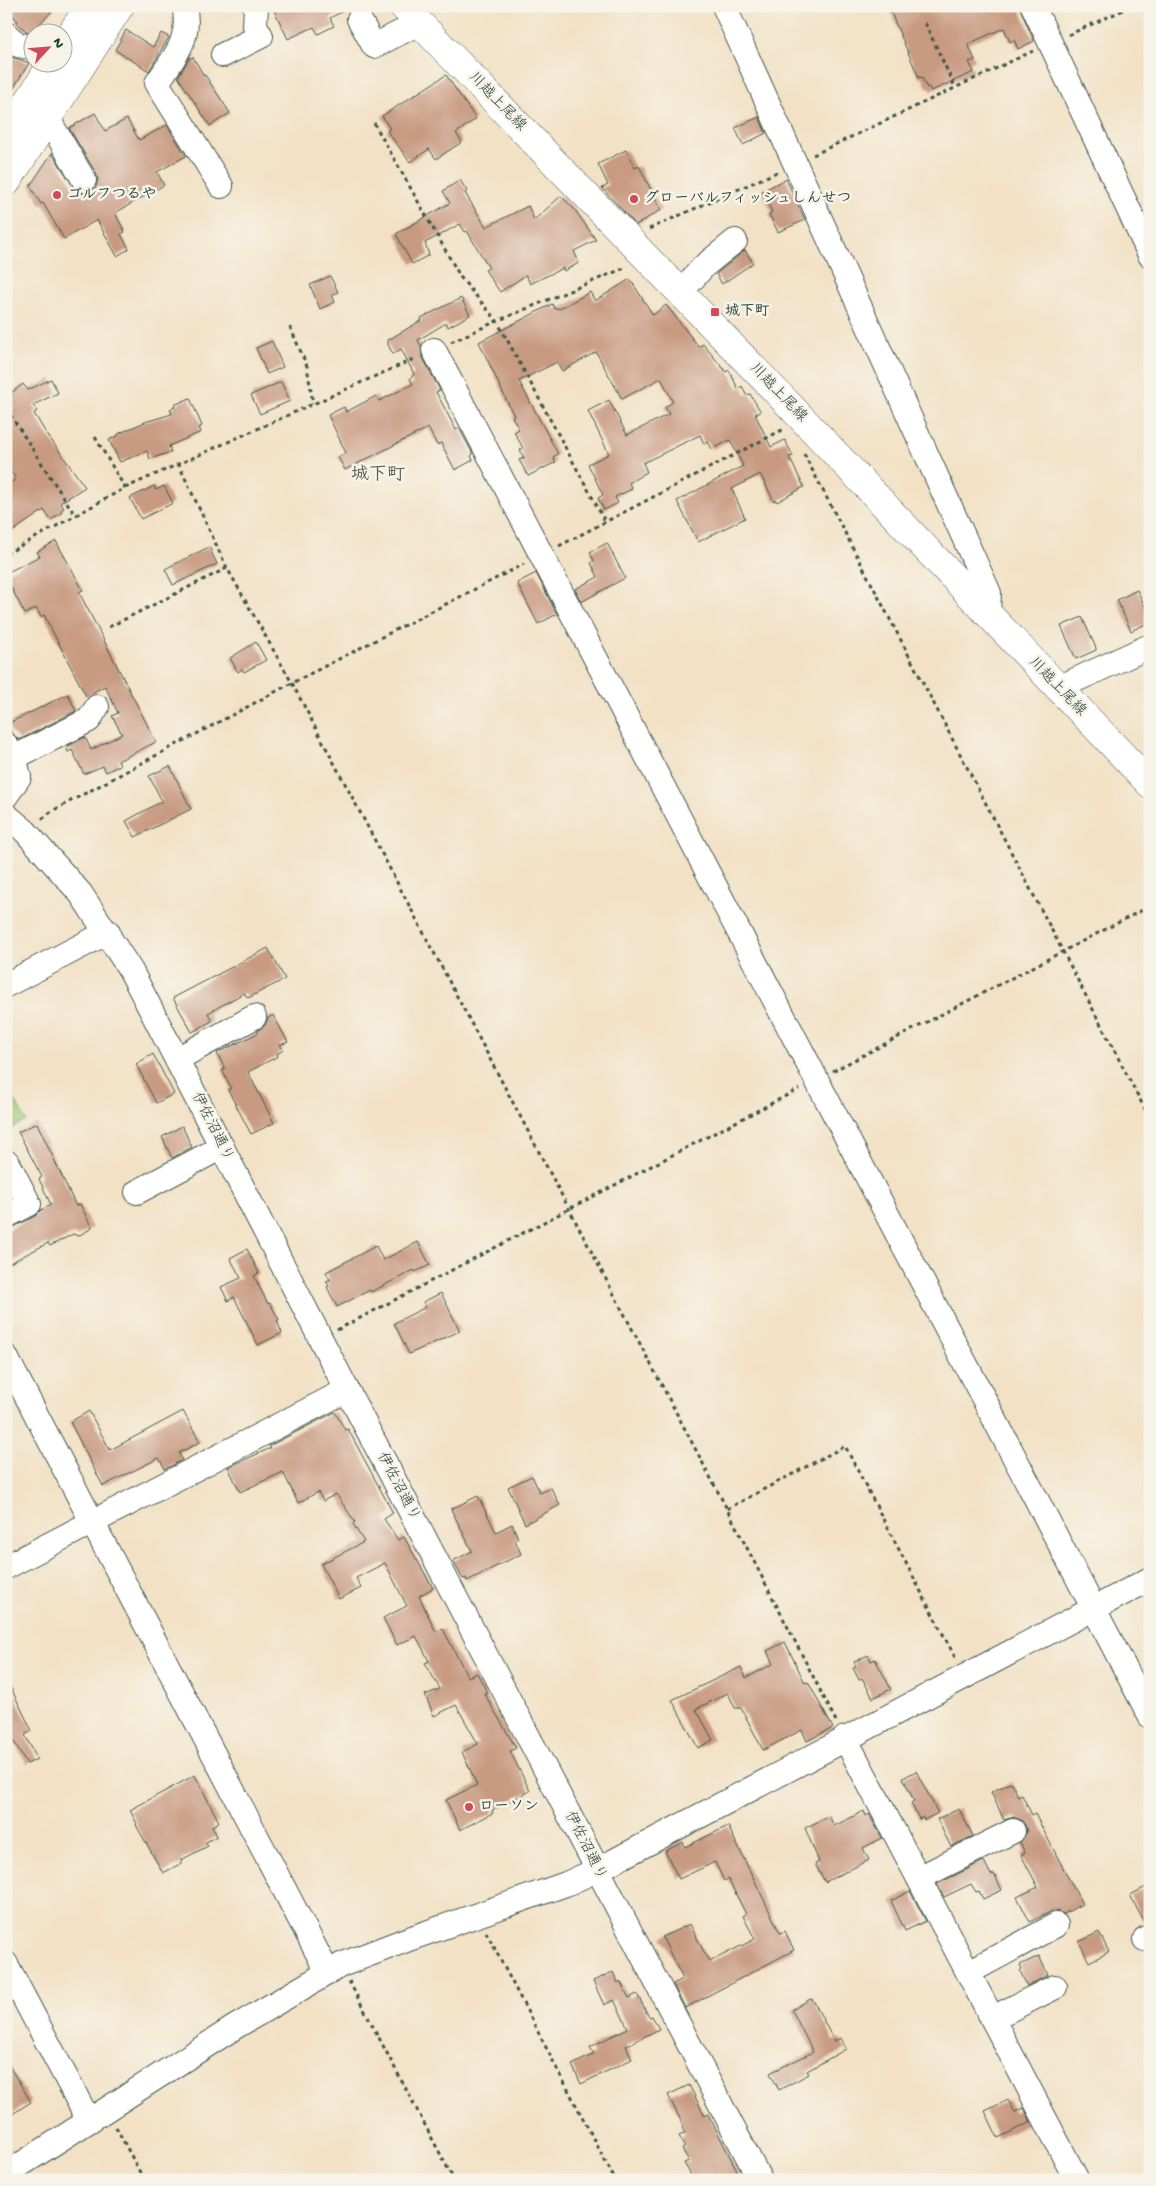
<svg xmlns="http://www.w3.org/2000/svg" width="1156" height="2186" viewBox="0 0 1156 2186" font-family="'Gochi Hand','Klee One',sans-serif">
<rect width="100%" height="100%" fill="#f7f3e8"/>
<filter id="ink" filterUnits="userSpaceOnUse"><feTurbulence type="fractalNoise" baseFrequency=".02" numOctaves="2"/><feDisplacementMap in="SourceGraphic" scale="10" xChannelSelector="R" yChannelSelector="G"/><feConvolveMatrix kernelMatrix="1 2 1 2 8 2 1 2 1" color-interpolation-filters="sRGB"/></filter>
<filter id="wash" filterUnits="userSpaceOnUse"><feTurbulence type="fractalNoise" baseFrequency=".0096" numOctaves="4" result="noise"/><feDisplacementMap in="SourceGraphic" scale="20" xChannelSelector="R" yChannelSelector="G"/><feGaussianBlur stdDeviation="1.12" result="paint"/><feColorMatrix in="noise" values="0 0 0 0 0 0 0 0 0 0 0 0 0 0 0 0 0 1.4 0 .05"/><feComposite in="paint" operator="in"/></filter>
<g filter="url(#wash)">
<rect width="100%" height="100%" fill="#f2e1c5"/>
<path fill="#a2cc77" stroke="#608456" d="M6 1084 26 1121 6 1131Z"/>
<g id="blocks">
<g fill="#c89a81">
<path d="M6 6H57L31 33 27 32 16 22 18 21 6 9Z"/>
<path d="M272 6H353L330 18 334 26 318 34 314 27 288 39Z"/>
<path d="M888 6H1019L1034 41 1018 49 1014 40 1010 42 1004 28 968 44 975 60 969 62 974 72 931 91 929 87 927 88 922 77 919 78Z"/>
<path d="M126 30 153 47 161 33 169 37 149 71 115 50Z"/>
<path d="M6 56 22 60 29 63 6 100Z"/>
<path d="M193 57 204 76 205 75 230 113 210 126 178 77 189 59Z"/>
<path d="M446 75 476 119 456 133 462 142 436 159 429 149 410 162 387 131 390 129 382 116Z"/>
<path d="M95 113 105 131 127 119 139 140 167 125 186 156 157 172 164 185 115 213 125 232 121 234 129 249 117 256 97 220 64 239 43 203 41 204 30 186 52 153 77 192 85 194 91 192 96 187 98 180 96 173 69 128Z"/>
<path d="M759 117 766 133 743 145 735 128Z"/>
<path d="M626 150 635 168 639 166 661 210 636 225 602 188 608 185 598 164Z"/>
<path d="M786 179 805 220 778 232 769 214 772 212 762 191Z"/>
<path d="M460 180 467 191 465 193 486 227 528 206 534 220 561 196 575 210 596 240 574 251 579 263 564 271 563 268 530 284 526 275 500 292 485 270 489 268 467 231 465 232 460 224 425 243 429 255 412 264 396 234 450 203 443 191Z"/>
<path d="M745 250 753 263 722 284 716 274Z"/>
<path d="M330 276 338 292 332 295 335 302 320 309 310 285Z"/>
<path d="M630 279 653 315 666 305 699 347 703 344 726 372 729 370 738 389 742 386 746 395 750 394 761 412 755 414 771 447 785 440 793 456 789 457 804 487 777 502 776 500 774 501 760 474 732 489 745 518 698 542 677 501 743 466 730 440 712 449 708 442 704 444 700 435 643 463 647 472 629 483 632 489 615 497 618 503 604 510 598 498 603 495 588 464 609 454 588 411 609 400 627 435 669 414 665 407 673 402 661 378 622 399 596 352 562 371 557 362 519 381 558 454 553 457 556 462 528 476 519 460 524 458 520 450 523 448 514 432 519 429 512 417 514 416 479 342 552 304 555 309 558 308 559 309 590 292 595 301Z"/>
<path d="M461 298 470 315 448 327 446 323 418 340 421 346 422 356 440 390 436 392 456 430 459 428 473 454 471 456 473 460 455 470 441 443 437 445 428 428 345 470 338 457 346 453 328 415 344 407 346 412 376 396 379 401 413 384 410 379 414 374 401 349 393 354 388 345V340L422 320 421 318Z"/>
<path d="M272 341 283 367 267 374 256 348Z"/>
<path d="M51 379 58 393 33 405 37 411 34 413 44 430 85 487 60 503 64 508 61 510 62 512 51 520 44 510 6 536V486L16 479 6 465V397L23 384 28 390Z"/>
<path d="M281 382 290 401 260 414 251 395Z"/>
<path d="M190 398 202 426 199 428 201 432 169 446 171 452 150 459 147 451 120 462 109 440 119 435 118 434 145 422 172 414 170 409 175 407 174 405Z"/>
<path d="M154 486 156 490 164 486 173 503 141 519 130 498Z"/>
<path d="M56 541 83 590 79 592 156 742 118 761 120 765 106 772 103 766 84 774 72 750 68 752 66 747 85 737 91 750 122 734 112 716 118 713 105 686 86 696 44 615 41 617 36 608 25 614 6 578V573L40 556 37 552Z"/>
<path d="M607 543 625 578 581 602 575 589 598 577 591 563 594 561 590 552Z"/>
<path d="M209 547 217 564 173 585 165 569Z"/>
<path d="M536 573 557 614 538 624 517 583Z"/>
<path d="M1137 590 1150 617V622L1131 631 1117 600Z"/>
<path d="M1082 617 1096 648V650L1076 659 1061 626Z"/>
<path d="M256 642 266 660 244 672 242 669 238 672 230 658Z"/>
<path d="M68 694 76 711 19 740 12 733 7 724Z"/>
<path d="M170 766 191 809 135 837 126 821 162 801 149 776Z"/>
<path d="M268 948 285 979 248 998 244 993 208 1013 212 1021 192 1032 173 998Z"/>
<path d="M273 1015 288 1042 280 1045 283 1050 277 1054 278 1056 248 1072 274 1123 251 1134 228 1090 231 1088 222 1070 225 1069 217 1053 258 1033 257 1031 265 1025 268 1018Z"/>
<path d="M153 1054 174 1094 156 1103 136 1064Z"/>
<path d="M37 1123 76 1206 80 1204 92 1228 78 1236 73 1234 50 1246 48 1243 6 1265V1231L35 1216 41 1210 51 1205 39 1179 42 1177 18 1132Z"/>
<path d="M182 1126 192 1147 172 1158 162 1137Z"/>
<path d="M418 1242 430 1265 415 1272 414 1270 371 1292 370 1290 337 1307 327 1287 329 1286 326 1281 330 1280 326 1272 376 1246 383 1260Z"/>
<path d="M247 1249 259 1273 254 1276 268 1304 270 1303 279 1320 277 1321 282 1333 258 1345 234 1297 228 1301 221 1287 241 1278 230 1258Z"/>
<path d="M441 1293 460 1331 409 1354 394 1323 426 1307 423 1302Z"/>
<path d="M89 1411 110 1450 183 1411 200 1442 179 1453 182 1460 165 1469 159 1458 103 1486 70 1422Z"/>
<path d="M335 1412 345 1430 348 1429 393 1513 384 1519 398 1540 404 1537 433 1588 419 1596 436 1632 443 1629 468 1677 477 1673 487 1692 484 1693 516 1748 510 1751 530 1791 492 1810 493 1813 460 1830 446 1800 477 1785 462 1752 478 1744 456 1705 434 1716 425 1695 440 1689 425 1663 429 1661 416 1636 397 1645 383 1618 407 1606 385 1563 356 1578 361 1588 339 1599 321 1564 364 1542 353 1524 355 1522 336 1494 323 1501 318 1492 298 1503 283 1472 240 1492 228 1467 271 1448 269 1446Z"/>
<path d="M532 1476 540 1493 551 1488 560 1505 525 1524 508 1487Z"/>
<path d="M478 1496 496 1532 512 1524 518 1538 515 1540 521 1554 467 1581 466 1578 463 1579 453 1561 472 1551 451 1509Z"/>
<path d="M785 1642 805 1683 808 1682 833 1728 807 1741 802 1730 763 1750 741 1708H735L728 1693 696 1709 713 1740 698 1748 672 1700 741 1667 746 1678 773 1664 767 1651Z"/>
<path d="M868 1655 871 1661 875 1659 891 1689 873 1698 862 1678 859 1680 853 1668 856 1666 854 1662Z"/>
<path d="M6 1678 32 1731 25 1735 37 1759 27 1764 13 1740 6 1744Z"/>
<path d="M916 1771 938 1813 924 1820 923 1817 919 1819 911 1803 914 1801 903 1778Z"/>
<path d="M195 1775 219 1822 212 1826 217 1836 206 1842 208 1846 181 1860 182 1863 163 1873 136 1825 137 1824 130 1810Z"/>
<path d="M1012 1782 1018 1797 1022 1795 1032 1815 1035 1814 1082 1904 1064 1914 1054 1910 1030 1922 1017 1897 1038 1887 1021 1855 1025 1853 1020 1842 1027 1832 1025 1825 1021 1820 1014 1817 1004 1820 991 1792Z"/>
<path d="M959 1809 973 1836 951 1847 937 1819Z"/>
<path d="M864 1811 866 1816 869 1814 882 1838 863 1848 869 1860 825 1882 815 1864 819 1862 805 1828 829 1816 834 1826Z"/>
<path d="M728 1826 780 1933 785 1931 794 1950 685 2008 673 1984 683 1979 662 1937 690 1924 709 1962 755 1939 743 1916 746 1914 728 1879 724 1881 715 1862 679 1879 665 1851 683 1842 685 1847Z"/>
<path d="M984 1861 991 1875 994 1874 1002 1890 983 1899 979 1891 976 1892 971 1884 944 1897 937 1884Z"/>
<path d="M1150 1885V1922L1145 1924 1130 1895Z"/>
<path d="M910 1891 926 1921 905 1931 891 1901Z"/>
<path d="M1099 1932 1109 1952 1089 1962 1079 1942Z"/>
<path d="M1039 1956 1048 1975 1027 1986 1020 1971 1022 1969 1020 1965Z"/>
<path d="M613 1972 618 1983 620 1981 629 1998 637 1994 649 2017 652 2016 659 2029 626 2046 632 2059 581 2084 572 2065 594 2054 590 2047 628 2028 614 2000 604 2005 593 1981Z"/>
<path d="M810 1999 813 2000 834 2041 841 2038 846 2049 807 2071 809 2074 779 2090 770 2073 813 2052 792 2010Z"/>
<path d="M6 2061 31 2102 6 2118Z"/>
<path d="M689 2085 705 2116 708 2114 742 2180H698L695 2175 692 2177 684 2163 689 2161 682 2149 685 2147 679 2136 685 2133 682 2128 684 2127 668 2095Z"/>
<path d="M1008 2100 1015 2112 1024 2108 1031 2122 998 2138 985 2111Z"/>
</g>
</g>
</g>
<g filter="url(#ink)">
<use href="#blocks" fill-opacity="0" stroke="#3f564a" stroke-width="1"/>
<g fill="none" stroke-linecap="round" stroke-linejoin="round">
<defs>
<g id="minor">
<path d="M184 6C192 39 174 57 157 83L221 186"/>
<path d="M724 6 989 593 988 614"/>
<path d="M1033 6 1150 255"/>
<path d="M359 19 374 46 419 23"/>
<path d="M6 34 18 45 32 47"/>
<path d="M223 55 261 36 255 26 256 6"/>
<path d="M48 119 84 180"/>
<path d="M681 292 704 266 735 241"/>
<path d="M434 350 1150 1716"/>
<path d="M1058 688 1150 646"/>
<path d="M6 745 17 768 19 777 6 796"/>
<path d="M13 758 89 720 97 707"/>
<path d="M6 815 25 831 81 894 131 971 347 1390 760 2180"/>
<path d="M6 985 108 932"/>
<path d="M177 1059 254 1017"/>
<path d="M137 1192 222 1147"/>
<path d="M6 1216 29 1204 8 1163"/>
<path d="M6 1357 328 1973"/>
<path d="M6 1567 347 1390"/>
<path d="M845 1738 1077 2180"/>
<path d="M919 1878 1013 1831"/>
<path d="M1145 1939 1150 1936"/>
<path d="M6 1964 89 2121"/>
<path d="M969 1972 1056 1925"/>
<path d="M993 2018 1055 1987"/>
<path d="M6 2174 235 2027 341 1965 406 1940 566 1884 597 1870 1150 1579"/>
</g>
<path id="major" d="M403 6 794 410 1150 784"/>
<g id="highway">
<path d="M62 48 89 6"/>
<path d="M6 137 53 62"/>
<path d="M6 183 120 6"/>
</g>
</defs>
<use href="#minor" stroke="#3f564a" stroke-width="26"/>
<use href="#major" stroke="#3f564a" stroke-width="29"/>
<use href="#highway" stroke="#3f564a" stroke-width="29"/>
<g stroke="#3f564a" stroke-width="3" stroke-dasharray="4 4" stroke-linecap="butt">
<path d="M925 23 955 87"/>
<path d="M1068 35 1132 6"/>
<path d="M374 123 461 278 497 321 605 521"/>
<path d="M813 155 1033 51"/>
<path d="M649 229 777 172"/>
<path d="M290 327 307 366 313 404"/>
<path d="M451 342 497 321 627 267"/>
<path d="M6 408 75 515"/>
<path d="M95 437 125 488"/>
<path d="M804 454 1150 1119"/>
<path d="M178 463 227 568 292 683 727 1509 836 1721"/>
<path d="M559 546 784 429"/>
<path d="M6 554 125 488 416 358"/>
<path d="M109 627 227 568"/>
<path d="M42 819 52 811 292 683 524 564"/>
<path d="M833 1071 1150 906"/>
<path d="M337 1330 799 1089"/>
<path d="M727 1509 845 1446 956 1659"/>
<path d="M486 1932 615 2180"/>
<path d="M349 1981 454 2180"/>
<path d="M116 2127 144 2180"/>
</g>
<use href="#minor" stroke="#fff" stroke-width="24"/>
<use href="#major" stroke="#fff" stroke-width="28"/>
<use href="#highway" stroke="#fff" stroke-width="28"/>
</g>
</g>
<g fill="#d1495b" stroke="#f7f3e8" stroke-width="2">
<circle cx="57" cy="195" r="5"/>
<circle cx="634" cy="199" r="5"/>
<rect x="710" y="307" width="10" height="10" rx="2.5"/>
<circle cx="469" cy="1807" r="5"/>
</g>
<g text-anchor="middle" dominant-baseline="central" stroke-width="5" stroke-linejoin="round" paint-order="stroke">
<g font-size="15" fill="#1f3d34" stroke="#f7f3e8">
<text transform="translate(497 102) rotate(46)">川越上尾線</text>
<text transform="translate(778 393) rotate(46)">川越上尾線</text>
<text transform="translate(1057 687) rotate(46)">川越上尾線</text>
<text transform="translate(212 1127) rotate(63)">伊佐沼通り</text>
<text transform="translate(398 1487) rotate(62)">伊佐沼通り</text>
<text transform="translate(585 1846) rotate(63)">伊佐沼通り</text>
</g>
<g font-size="15" font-weight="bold" fill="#1f3d34" stroke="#f7f3e8" text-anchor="start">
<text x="67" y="195">ゴルフつるや</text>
<text x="644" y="199">グローバルフィッシュしんせつ</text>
<text x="725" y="312">城下町</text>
<text x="479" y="1807">ローソン</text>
</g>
<g font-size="18" font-weight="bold" fill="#5a5e4f" stroke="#f7f3e8">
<text x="378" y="475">城下町</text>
</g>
</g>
<rect width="1156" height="2186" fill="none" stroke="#f7f3e8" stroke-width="25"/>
<g transform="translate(48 48) rotate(64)"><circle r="24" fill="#f7f3e8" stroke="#a1aaa0"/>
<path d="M0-4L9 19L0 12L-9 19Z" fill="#d1495b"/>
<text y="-8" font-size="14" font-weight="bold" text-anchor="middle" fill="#1f3d34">N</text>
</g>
</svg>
